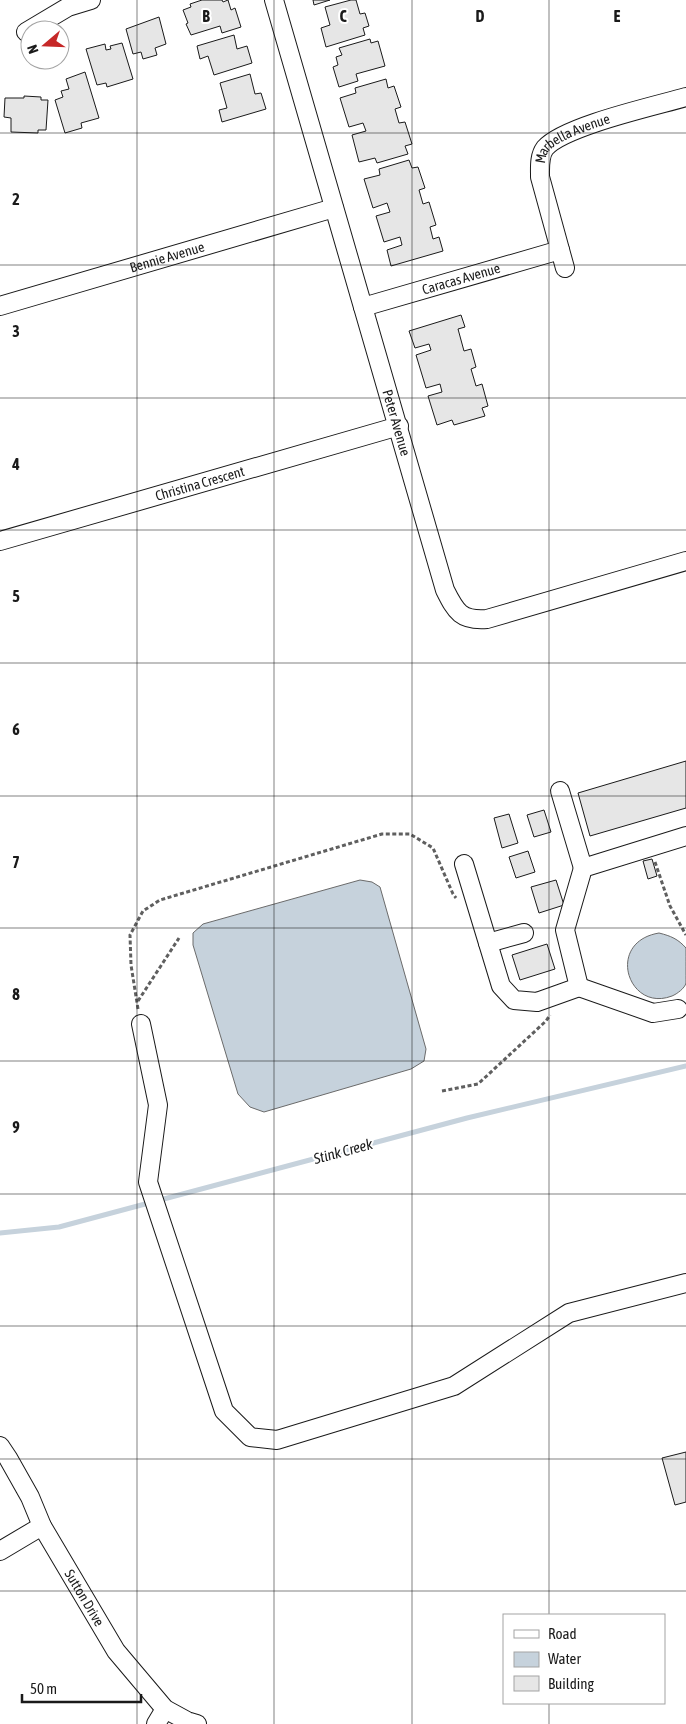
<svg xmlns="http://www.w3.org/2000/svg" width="686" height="1724" viewBox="0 0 686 1724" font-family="'Asap Condensed',sans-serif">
<rect width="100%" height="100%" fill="#fff"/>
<g fill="#c6d2dc" stroke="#6a6a6a">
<path d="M360 880 372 882 380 887 426 1049 424 1061 411 1069 264 1112 250 1107 238 1094 193 945V933L203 924Z"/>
<path d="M659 933C671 936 678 939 686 948 686 958 686 975 686 983 685 988 677 994 672 996 628 1013 605 942 659 933Z"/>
</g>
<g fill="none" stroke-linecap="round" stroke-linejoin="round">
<path stroke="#c6d2dc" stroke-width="5" d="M0 1233 59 1227 467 1118 686 1066"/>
</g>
<g fill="#e6e6e6" stroke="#1a1a1a">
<path d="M202 0H222L223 2 228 0 231 10 235 8 241 27 222 33 220 26 191 35 186 24 188 23 183 10 191 7 190 4Z"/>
<path d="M313 0H330L314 5Z"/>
<path d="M351 0H356L360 14 365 13 369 26 363 28 365 35 326 47 321 28 330 25 325 7Z"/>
<path d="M159 17 166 44 155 48 157 55 143 59 141 52 133 54 126 29Z"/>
<path d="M234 35 237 49 247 46 252 63 214 75 208 56 200 59 197 46Z"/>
<path d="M370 39 371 43 378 41 385 66 356 74 358 81 339 87 333 67 338 65 336 57 342 55 339 48Z"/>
<path d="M122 43 133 79 107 87 106 83 97 85 86 49 105 44 106 50 111 49 110 46Z"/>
<path d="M85 72 99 118 81 123 82 128 65 133 55 100 63 97 61 91 69 89 66 79Z"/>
<path d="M250 74 255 94 261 93 266 109 222 122 219 110 227 108 220 83Z"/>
<path d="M386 79 388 88 394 86 401 107 395 109 399 123 405 122 412 144 405 146 408 154 377 163 375 158 359 162 352 135 366 131 363 123 349 127 340 98 356 93 355 88Z"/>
<path d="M24 96 41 97V100H48L46 130H38V133L11 132V118L4 117 5 98H24Z"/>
<path d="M409 160 412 168 418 167 425 188 419 190 423 204 429 202 436 225 430 227 433 239 439 237 443 251 391 266 387 250 402 245 400 237 384 242 376 216 390 212 387 203 373 208 364 179 380 175 379 169Z"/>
<path d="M461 315 465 327 458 329 464 351 471 349 476 367 471 369 476 386 482 384 488 406 482 408 485 416 454 425 452 420 437 425 428 396 442 392 440 384 426 388 416 355 431 350 429 344 415 348 409 331Z"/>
<path d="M686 761V808L590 836 578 793Z"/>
<path d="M544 810 551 832 534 837 527 815Z"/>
<path d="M509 814 518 843 502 848 494 818Z"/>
<path d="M528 851 535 872 516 878 509 857Z"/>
<path d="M652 859 657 876 648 879 643 861Z"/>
<path d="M556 880 564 905 539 913 531 887Z"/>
<path d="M547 944 555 969 520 980 512 955Z"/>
<path d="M686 1452V1502L675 1505 662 1458Z"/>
</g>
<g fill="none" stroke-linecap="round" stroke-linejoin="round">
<defs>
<g id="minor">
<path id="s1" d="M274 0 445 590C456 612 461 621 487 619L686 561"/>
<path d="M26 32 68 7 91 0"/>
<path id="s2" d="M565 268 540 177C540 167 539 156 545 148 564 126 655 106 686 97"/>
<path id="s3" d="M0 306 334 208"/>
<path id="s4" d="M363 307 560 250"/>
<path id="s5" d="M0 541 399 426"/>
<path d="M560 791 583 868"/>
<path d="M464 864 501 986 514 1000 537 1002 579 987 565 930 583 868 686 836"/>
<path d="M488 943 524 933"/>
<path d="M579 987 653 1013 678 1009"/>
<path d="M141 1024 158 1105 148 1182 224 1411 250 1437 277 1440 454 1386 569 1313 686 1283"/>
<path id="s6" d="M0 1446 8 1458 30 1497 42 1526 116 1651 165 1709 187 1721 197 1724"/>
<path d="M0 1551 42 1526"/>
<path d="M156 1724 165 1709"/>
</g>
</defs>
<use href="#minor" stroke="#1a1a1a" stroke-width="20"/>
<g stroke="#5f5f5f" stroke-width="3" stroke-dasharray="4 2.5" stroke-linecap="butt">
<path d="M655 862 670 906 686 935"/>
<path d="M138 1001 179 938"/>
<path d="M138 1009 131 965 130 935 143 911 160 900 382 834H410L433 848 453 894 456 898"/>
<path d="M442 1091 478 1084 546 1021 550 1015"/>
</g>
<use href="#minor" stroke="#fff" stroke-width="18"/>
</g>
<path fill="none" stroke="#1a1a1a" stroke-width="1" stroke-opacity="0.55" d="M137 0V1724M274 0V1724M412 0V1724M549 0V1615M0 133H686M0 265H686M0 398H686M0 530H686M0 663H686M0 796H686M0 928H686M0 1061H686M0 1194H686M0 1326H686M0 1459H686M0 1591H686M549 1703V1724"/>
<g text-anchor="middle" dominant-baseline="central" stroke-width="4" stroke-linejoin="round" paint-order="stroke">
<g font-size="14" fill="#1a1a1a" stroke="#fff">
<text stroke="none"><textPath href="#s2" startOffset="152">Marbella Avenue</textPath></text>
<text stroke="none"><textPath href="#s3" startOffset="174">Bennie Avenue</textPath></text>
<text stroke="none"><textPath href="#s4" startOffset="102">Caracas Avenue</textPath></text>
<text stroke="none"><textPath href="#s1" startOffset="440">Peter Avenue</textPath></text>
<text stroke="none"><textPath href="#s5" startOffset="208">Christina Crescent</textPath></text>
<text stroke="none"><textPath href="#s6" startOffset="174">Sutton Drive</textPath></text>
</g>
<g font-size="15" font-style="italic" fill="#1a1a1a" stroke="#fff">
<text transform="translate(343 1151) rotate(-15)">Stink Creek</text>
</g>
</g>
<g font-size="16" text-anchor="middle" font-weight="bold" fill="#1a1a1a" stroke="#fff" stroke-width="4" stroke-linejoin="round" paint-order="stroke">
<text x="206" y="22">B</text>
<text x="343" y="22">C</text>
<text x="480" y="22">D</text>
<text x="617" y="22">E</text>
<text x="16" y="205">2</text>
<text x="16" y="337">3</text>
<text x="16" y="470">4</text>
<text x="16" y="602">5</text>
<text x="16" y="735">6</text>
<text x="16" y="868">7</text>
<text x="16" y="1000">8</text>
<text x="16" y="1133">9</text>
</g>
<rect x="503" y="1614" width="162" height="90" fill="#ffffff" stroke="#a3a3a3"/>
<rect x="514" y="1630" width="25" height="8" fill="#ffffff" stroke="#a3a3a3"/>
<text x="548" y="1639" font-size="15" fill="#1a1a1a">Road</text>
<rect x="514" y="1652" width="25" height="15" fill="#c6d2dc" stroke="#a3a3a3"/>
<text x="548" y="1664" font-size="15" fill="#1a1a1a">Water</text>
<rect x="514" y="1676" width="25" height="15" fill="#e6e6e6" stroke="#a3a3a3"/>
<text x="548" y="1689" font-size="15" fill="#1a1a1a">Building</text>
<g transform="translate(45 45) rotate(251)"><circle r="24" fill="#ffffff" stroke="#a3a3a3"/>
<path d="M0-4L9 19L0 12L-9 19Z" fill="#c62828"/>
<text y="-8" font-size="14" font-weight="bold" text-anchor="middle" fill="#1a1a1a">N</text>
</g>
<path d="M22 1694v8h119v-8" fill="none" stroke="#1a1a1a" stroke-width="2.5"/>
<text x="30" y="1694" font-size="15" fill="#1a1a1a" stroke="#ffffff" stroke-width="4" paint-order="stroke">50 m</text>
</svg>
